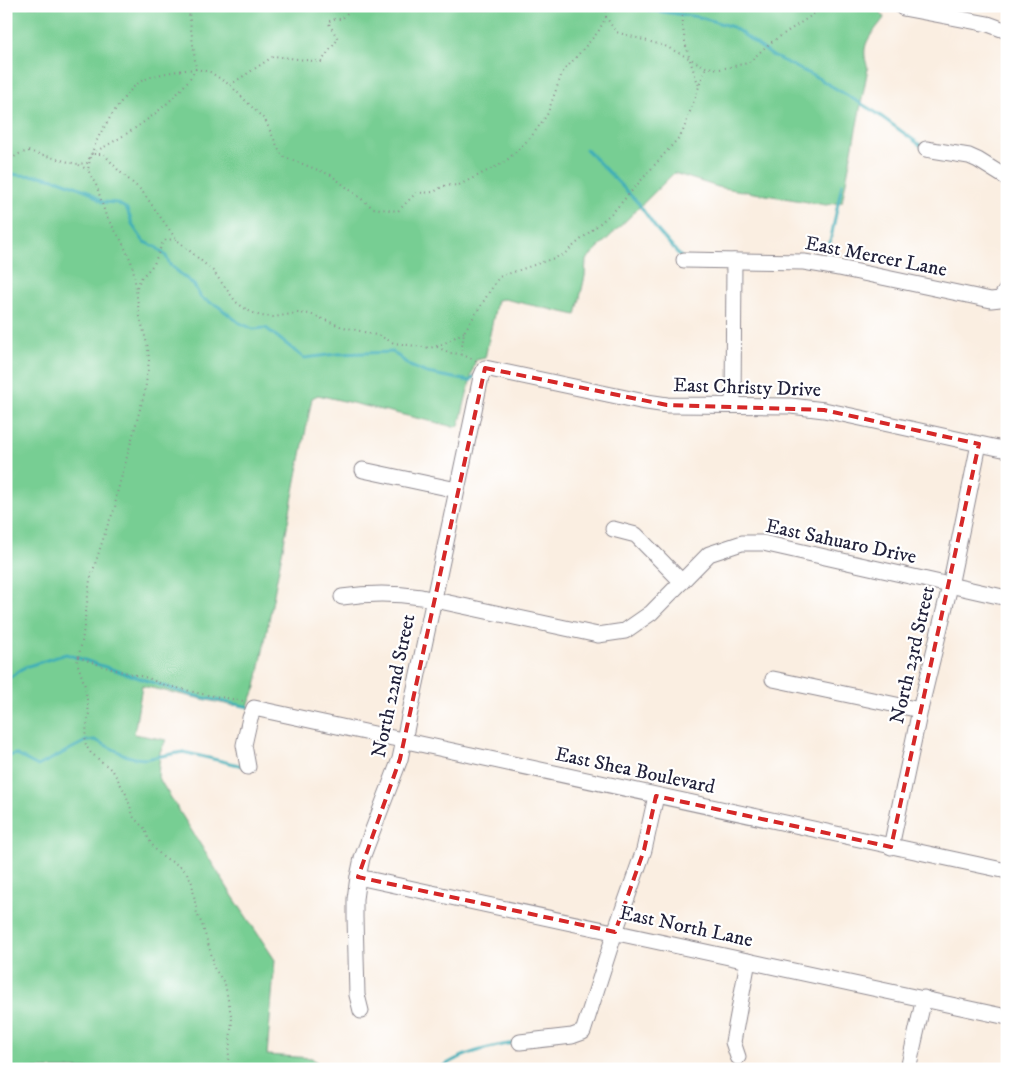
<svg xmlns="http://www.w3.org/2000/svg" width="1013" height="1075" viewBox="0 0 1013 1075" font-family="'IM FELL DW Pica',serif">
<rect width="100%" height="100%" fill="#fff"/>
<filter id="ink" filterUnits="userSpaceOnUse"><feTurbulence type="fractalNoise" baseFrequency=".02" numOctaves="2"/><feDisplacementMap in="SourceGraphic" scale="10" xChannelSelector="R" yChannelSelector="G"/><feConvolveMatrix kernelMatrix="1 2 1 2 8 2 1 2 1" color-interpolation-filters="sRGB"/></filter>
<filter id="wash" filterUnits="userSpaceOnUse"><feTurbulence type="fractalNoise" baseFrequency=".0096" numOctaves="4" result="noise"/><feDisplacementMap in="SourceGraphic" scale="20" xChannelSelector="R" yChannelSelector="G"/><feGaussianBlur stdDeviation="1.12" result="paint"/><feColorMatrix in="noise" values="0 0 0 0 0 0 0 0 0 0 0 0 0 0 0 0 0 1.4 0 .05"/><feComposite in="paint" operator="in"/></filter>
<g filter="url(#wash)">
<rect width="100%" height="100%" fill="#faeee1"/>
<path fill="#77ce93" stroke="#4c7867" d="M6 6H878L884 18C870 37 859 44 868 68L842 202 826 205 718 187 674 173 586 260 585 276 576 315 504 299 497 300 485 358 476 360 474 365 459 426 455 427 318 395 312 398 256 687 248 706 230 705 142 686 134 734 166 740 160 752 158 777 232 895 275 960 267 1055 312 1058 323 1068 6 1069Z"/>
<g fill="none" stroke-linecap="round" stroke-linejoin="round">
<g stroke="#3daeb8" stroke-width="3">
<path d="M645 6 648 10 699 17 733 27 773 56 818 78 875 112 923 147"/>
<path d="M586 149 638 203 658 231 681 257"/>
<path d="M6 173 18 175 40 176 59 180 88 191 102 202 117 203 127 209 133 226 144 242 156 247 166 256 170 265 194 285 201 298 218 306 238 322 253 329 266 328 304 358 337 354 393 352 410 366 427 373 470 381 475 376"/>
<path d="M826 262 842 184"/>
<path d="M6 680 25 667 66 654 191 695 249 707"/>
<path d="M6 757 15 754 38 766 86 741 95 740 127 756 135 758 145 759 183 752 243 766"/>
<path d="M439 1069C462 1053 488 1047 515 1043"/>
</g>
</g>
</g>
<g filter="url(#ink)">
<g fill="none" stroke-linecap="round" stroke-linejoin="round">
<defs>
<g id="minor">
<path d="M903 8 988 24 1007 31"/>
<path d="M926 149 969 156 978 160 1007 178"/>
<path d="M684 260 804 262 839 268 991 300 1000 299 1007 289"/>
<path d="M733 405 734 261"/>
<path d="M363 470 457 490"/>
<path d="M613 529 636 535 682 582"/>
<path d="M342 597C369 593 394 593 421 597L598 635 625 631 651 613 709 554 742 543H763L1007 598"/>
<path d="M773 679 920 710"/>
<path d="M248 767 244 745 250 718 254 708 1007 871"/>
<path d="M891 847 920 710 950 586 979 444"/>
<path d="M358 877 1007 1017"/>
<path d="M361 1011 357 995 355 917V899L358 877 362 858 400 759 481 377 485 368 640 401 667 405 791 406 824 410 1007 450"/>
<path d="M520 1042 572 1036 583 1032 615 932 644 850 656 796"/>
<path d="M738 1057 733 1042 748 961"/>
<path d="M908 1069 924 998"/>
</g>
</defs>
<use href="#minor" stroke="#8e888e" stroke-width="17"/>
<g stroke="#8e888e" stroke-width="2" stroke-dasharray="1 4" stroke-linecap="butt">
<path d="M684 6C679 33 690 61 699 86"/>
<path d="M189 12 191 6"/>
<path d="M606 17V6"/>
<path d="M230 85 274 56 321 62 338 39 328 22 333 19H342L353 6"/>
<path d="M94 154H104L119 171 142 191 176 239 213 271 236 302 247 310 260 316 274 317 297 313 310 314 340 326 380 336 394 343 430 348 443 344 464 332"/>
<path d="M6 162 19 154 28 151 76 164 87 163C92 154 95 143 100 134 109 119 125 92 140 82 152 74 182 70 196 69L189 12 180 6"/>
<path d="M79 165 88 170"/>
<path d="M137 287 141 278 154 264 162 244 166 240 176 239"/>
<path d="M437 347 450 353 461 354"/>
<path d="M476 361 461 354 464 332 499 277 563 255 614 211 682 134 706 67"/>
<path d="M78 657 108 668 148 678 161 684 202 694 244 701"/>
<path d="M225 1069 228 1063 232 1020 225 984 212 965 213 960 202 924 197 914 192 883 187 873 180 866 163 857 155 849 148 838 145 829 134 818 126 794 113 771 91 753 86 746 85 737 89 713 85 686 77 662 82 642 90 580 108 524 115 508 116 497 145 391 149 361 148 348 139 313 134 273 131 261 121 240 106 216 97 187 88 170 91 154C129 134 174 106 196 69L210 72 230 85 265 120 282 156 331 175 373 208 398 211 416 193 434 192 443 186 459 185 505 162 531 137 547 115 562 73 598 32 606 17 616 32 665 46 706 67 720 69 748 63 770 43 826 6"/>
</g>
<use href="#minor" stroke="#fff" stroke-width="15"/>
</g>
</g>
<path fill="none" stroke="#d62828" stroke-width="4" stroke-dasharray="10 6" stroke-linejoin="round" d="M485 368 667 405 824 410 979 444 891 847 656 796 644 850 615 932 358 877 400 759Z"/>
<g text-anchor="middle" dominant-baseline="central" stroke-width="4.5" stroke-linejoin="round" paint-order="stroke">
<g font-size="20" fill="#22223b" stroke="#fff">
<text transform="translate(876 257) rotate(11)">East Mercer Lane</text>
<text transform="translate(747 388) rotate(2)">East Christy Drive</text>
<text transform="translate(841 542) rotate(12)">East Sahuaro Drive</text>
<text transform="translate(913 655) rotate(-77)">North 23rd Street</text>
<text transform="translate(394 686) rotate(-78)">North 22nd Street</text>
<text transform="translate(635 771) rotate(12)">East Shea Boulevard</text>
<text transform="translate(686 927) rotate(12)">East North Lane</text>
</g>
</g>
<rect width="1013" height="1075" fill="none" stroke="#fff" stroke-width="25"/>
</svg>
